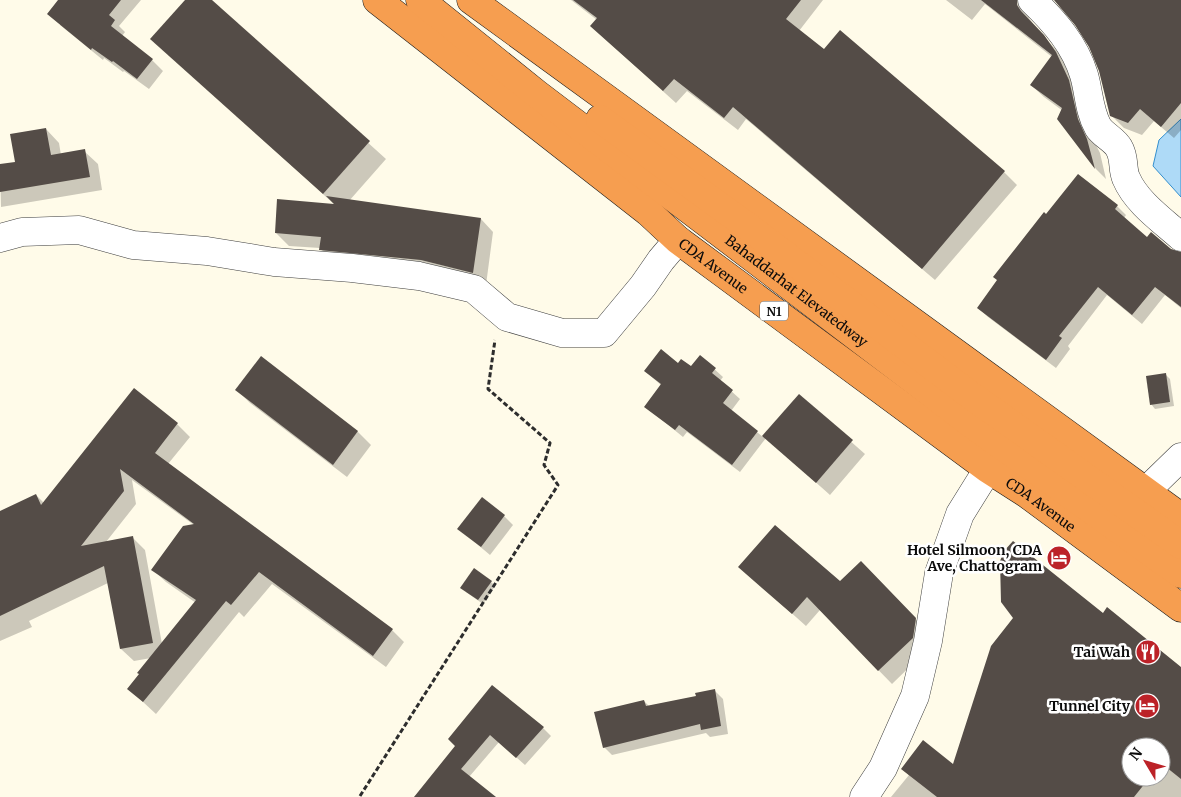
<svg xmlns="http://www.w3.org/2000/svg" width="1181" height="797" viewBox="0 0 1181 797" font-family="Merriweather,serif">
<rect width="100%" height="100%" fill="#fffbe9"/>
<path fill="#aedaf7" stroke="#348fce" d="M1181 119V197L1153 166 1159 140Z"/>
<g fill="#0003" fill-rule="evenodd">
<path d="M60 0H141L119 26 125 32 122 36 152 60 163 71 149 89 124 71 123 72 104 58 103 60 60 25Z"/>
<path d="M187 0H210L386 159 349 201 481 219 493 232 486 285 333 262 320 248 289 246 276 233 335 205 152 39Z"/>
<path d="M571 0H823L799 31 824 50 840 32 1004 172 1017 185 935 280 746 119 738 130 687 91 676 103 604 38 597 20Z"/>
<path d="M946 0H1036L1029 9V18L1034 25 1063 58 1078 84 1090 133 1100 153 1106 179 1096 169 1058 119 1063 111 1044 97 1031 85 1052 57 985 4 972 20Z"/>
<path d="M1055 0H1181V130L1174 138 1154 121 1142 135 1124 128 1111 115 1096 58 1077 25Z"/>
<path d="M46 129 59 143 61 155 84 151 98 164 102 190 1 207 0 165 16 163Z"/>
<path d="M1117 206 1126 215 1124 218 1147 239 1181 253V308L1165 295 1142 324 1107 295 1068 346 1070 349 1056 368 988 317 978 308 1046 216Z"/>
<path d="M700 356 723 377 720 381 740 399 731 411 763 437 799 396 865 454 830 495 766 438 740 472 687 432 683 437 646 407 662 386 645 371 678 365 691 368Z"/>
<path d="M261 358 358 432 371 445 347 477 250 403 237 390Z"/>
<path d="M1166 375 1170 379 1174 406 1155 409 1151 404Z"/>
<path d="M134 390 177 424 190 437 168 464 392 630 404 642 386 667 272 584 244 617 239 612 156 714 129 689 151 658 134 661 121 649 108 583 29 621 32 627 0 641V513L36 495 44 503ZM132 480 194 525 153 570 166 582 196 603 162 644 145 550 132 537 106 542 136 504Z"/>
<path d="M504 516 513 525 490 555 459 529Z"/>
<path d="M740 567 840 582 874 576 929 633 926 651 892 684 820 610 806 626Z"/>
<path d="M491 582 495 586 483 604 466 592Z"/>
<path d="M1103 614 1181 669V797H891L909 775 902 769 954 766ZM1131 747H1161V777H1131Z"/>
<path d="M715 691 723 699 728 734 710 737 706 733 612 755 604 747 644 701 650 707 697 697Z"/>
<path d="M543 728 551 736 525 765 499 742 469 777 492 797H424L457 746 449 739Z"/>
</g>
<g fill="#544c47">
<path d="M58 0H121L109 15 115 20 111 26 153 59 137 79 113 61 112 62 92 48 91 50 47 14Z"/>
<path d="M185 0H212L370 141 323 194 150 39Z"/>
<path d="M573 0H801L786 19 824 49 840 30 1005 171 922 269 733 107 724 118 674 79 663 91 590 26 597 18Z"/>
<path d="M981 0H1017V5L1021 11 1044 35 1056 52 1069 80 1078 119 1087 139 1095 169 1057 119 1062 108 1030 85 1052 55Z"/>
<path d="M1054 0H1181V103L1161 127 1140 109 1128 123 1110 116 1099 71 1089 47 1075 25Z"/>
<path d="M46 128 51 155 85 149 90 177 0 192V164L15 162 10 134Z"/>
<path d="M1078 174 1118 205 1115 209 1147 237 1151 232 1171 249 1181 252V307L1155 287 1132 315 1098 287 1059 336 1062 338 1046 360 977 308 997 280 993 277 1044 212 1046 214Z"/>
<path d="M326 196 481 218 473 273 421 260 319 250 321 237 275 233 277 199 334 204Z"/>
<path d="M661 349 678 363 681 359 691 366 700 355 716 368 712 373 733 390 723 403 758 431 732 465 679 425 675 430 644 407 661 384 644 371Z"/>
<path d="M261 356 358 431 333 465 235 390Z"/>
<path d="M1166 373 1170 402 1150 405 1146 376Z"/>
<path d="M134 388 178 423 155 453 393 629 373 656 259 572 231 605 226 601 143 702 127 689 139 674 137 673 196 600 151 570 183 526 194 524 120 469 124 491 81 546 133 536 153 643 120 649 104 566 0 616V511L36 494 41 505Z"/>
<path d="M799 394 853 440 816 483 762 436Z"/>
<path d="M482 497 505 515 481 547 457 529Z"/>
<path d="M775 525 840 581 861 561 916 618 913 638 878 671 807 597 792 614 738 567Z"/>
<path d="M1013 541 1103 613 1107 607 1181 667V779L1161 763V747H1131V777H1150L1134 797H937L901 769 923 740 953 764 991 646 1013 618 1001 602 1000 561 1004 551Z"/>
<path d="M474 568 492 581 478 600 460 588Z"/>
<path d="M492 685 544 727 516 758 490 735 461 769 496 797H414L455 746 448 739Z"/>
<path d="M715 689 721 726 701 730 700 724 603 748 594 712 644 700 646 706 696 696 695 693Z"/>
</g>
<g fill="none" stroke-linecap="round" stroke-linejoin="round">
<defs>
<g id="street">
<path d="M1032 0C1054 21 1075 45 1084 75 1089 92 1089 111 1098 127 1103 135 1115 140 1119 148 1125 158 1122 169 1126 178 1136 202 1162 220 1181 237"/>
<path d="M0 238 22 232 79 230 133 245 207 251 274 262 352 268 419 276 474 289 507 317 562 333H604L643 286 661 260 678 240"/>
<path d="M1145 492 1181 457"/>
<path d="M864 797 883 768 915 696 928 641 939 573 960 514 988 469"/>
</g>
<g id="highway">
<path id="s1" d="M377 0 648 212 678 240 988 469 1027 494 1181 608"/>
<path id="s2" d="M420 0 537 94 973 425 1181 574"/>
<path d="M471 0 1181 517"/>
<path d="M600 119 743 223 969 394 1181 545"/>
</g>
</defs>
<use href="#street" stroke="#3e3e3e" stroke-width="29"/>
<use href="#highway" stroke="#1c1c1c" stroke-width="29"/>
<path stroke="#2d2d2d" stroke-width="3" stroke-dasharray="5 2.5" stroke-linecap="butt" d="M360 796 558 485 544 465 550 443 488 389 495 340"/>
<use href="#street" stroke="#fff" stroke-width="28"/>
<use href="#highway" stroke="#f69e50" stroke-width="28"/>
</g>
<defs>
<symbol id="hotel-disc" viewBox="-11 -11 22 22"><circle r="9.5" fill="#bc2228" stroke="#fff"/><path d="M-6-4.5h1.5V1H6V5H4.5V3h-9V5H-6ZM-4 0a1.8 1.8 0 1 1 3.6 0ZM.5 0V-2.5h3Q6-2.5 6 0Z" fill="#fff"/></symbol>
<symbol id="restaurant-disc" viewBox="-11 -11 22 22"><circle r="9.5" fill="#bc2228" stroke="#fff"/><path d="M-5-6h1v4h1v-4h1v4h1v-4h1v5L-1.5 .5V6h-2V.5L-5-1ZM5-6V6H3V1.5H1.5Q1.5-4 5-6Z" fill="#fff"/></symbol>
</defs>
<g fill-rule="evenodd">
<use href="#hotel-disc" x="1045" y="544" width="28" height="28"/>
<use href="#restaurant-disc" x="1134" y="638" width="28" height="28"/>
<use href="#hotel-disc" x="1133" y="692" width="28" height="28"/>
</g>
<g text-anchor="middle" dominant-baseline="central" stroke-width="5" stroke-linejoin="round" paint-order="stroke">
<rect fill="#fff" stroke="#545454" stroke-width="1" x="760" y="301.5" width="28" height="19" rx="4"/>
<g font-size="12" font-weight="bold" fill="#0b0b0b">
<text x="774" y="311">N1</text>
</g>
<g font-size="14" fill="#0b0b0b" stroke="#fff">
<text stroke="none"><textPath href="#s1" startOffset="429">CDA Avenue</textPath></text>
<text stroke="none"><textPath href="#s2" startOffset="476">Bahaddarhat Elevatedway</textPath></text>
<text stroke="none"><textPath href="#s1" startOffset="834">CDA Avenue</textPath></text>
</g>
<g font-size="14" font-weight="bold" fill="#0b0b0b" stroke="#fff" text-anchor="end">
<text x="1042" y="550">Hotel Silmoon, CDA<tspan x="1042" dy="16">Ave, Chattogram</tspan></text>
<text x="1130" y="652">Tai Wah</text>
<text x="1130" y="706">Tunnel City</text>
</g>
</g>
<g transform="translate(1146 762) rotate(308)"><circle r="24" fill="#ffffff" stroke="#9d9d9d"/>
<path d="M0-4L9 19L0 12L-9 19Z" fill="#bc2228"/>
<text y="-8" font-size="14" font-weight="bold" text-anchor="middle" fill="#0b0b0b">N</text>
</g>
</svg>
